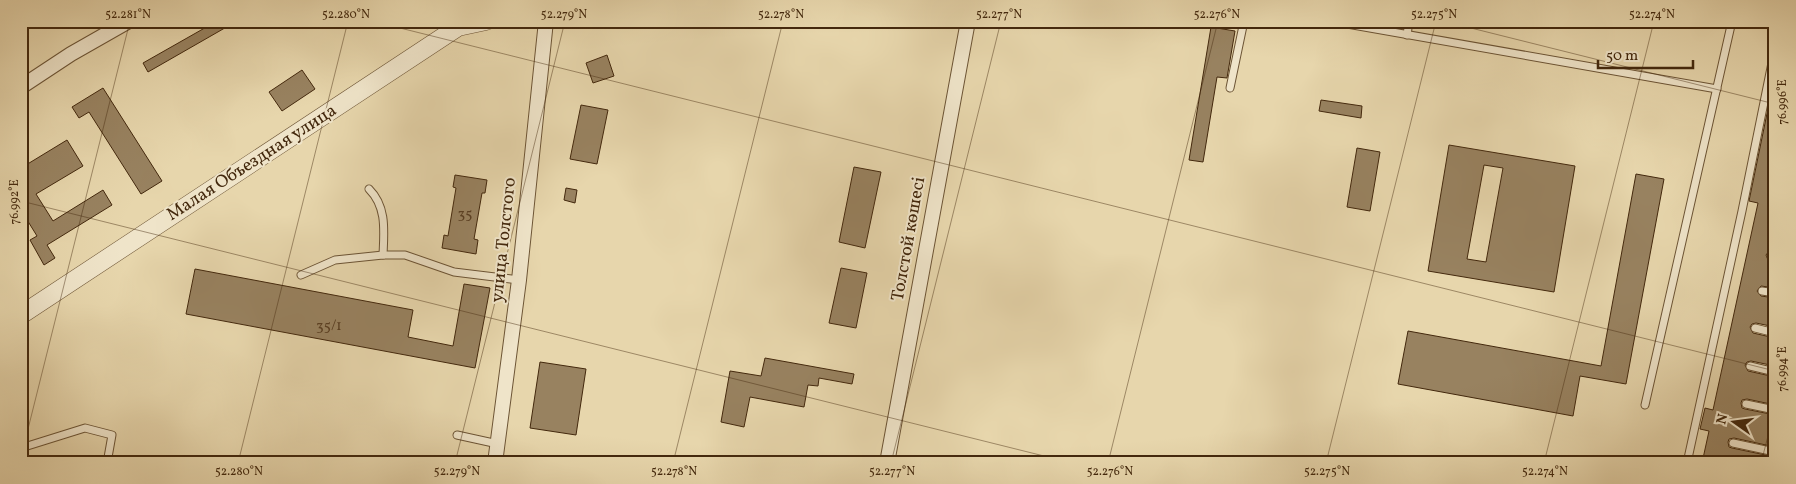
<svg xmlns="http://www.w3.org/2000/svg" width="1796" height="484" viewBox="0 0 1796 484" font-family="Vollkorn,serif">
<rect width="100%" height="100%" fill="#e7d6ac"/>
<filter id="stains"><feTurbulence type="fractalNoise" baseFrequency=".004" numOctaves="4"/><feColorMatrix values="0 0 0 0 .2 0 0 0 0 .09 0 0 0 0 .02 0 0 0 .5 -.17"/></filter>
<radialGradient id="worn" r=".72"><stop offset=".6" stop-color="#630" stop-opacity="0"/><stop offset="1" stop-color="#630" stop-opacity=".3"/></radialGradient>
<g fill="#988260" stroke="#43280d" fill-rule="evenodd">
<path d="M217 21H237L148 72 143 63Z"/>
<path d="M1211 27 1235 31 1227 78 1217 77 1203 162 1189 160Z"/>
<path d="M607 55 614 76 593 83 586 63Z"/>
<path d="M302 70 315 89 282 111 269 92Z"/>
<path d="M103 88 162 181 141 194 89 112 79 118 72 107Z"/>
<path d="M1771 94 1775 95V251H1769L1766 255 1768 260 1775 262V288L1761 286 1757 291 1761 296 1775 298V327L1756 323 1752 324 1750 327 1753 333 1775 338V366L1751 361 1747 362 1745 365 1748 371 1775 377V405L1747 399 1742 400 1741 403 1742 408 1745 409 1775 415V447L1734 438 1729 439 1728 442 1729 447 1732 448 1775 457V463H1702L1709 431 1700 429 1705 408 1713 410 1758 203 1749 201Z"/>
<path d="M1321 100 1362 106 1361 118 1319 111Z"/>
<path d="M581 105 608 110 597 164 570 159Z"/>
<path d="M67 140 83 166 36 194 53 221 103 190 112 205 47 245 55 258 44 265 30 240 37 236 21 210V168Z"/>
<path d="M1449 145 1575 166 1554 292 1428 271ZM1484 165 1503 168 1486 262 1467 259Z"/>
<path d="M1357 148 1380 152 1370 211 1347 207Z"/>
<path d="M854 167 881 172 865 248 839 242Z"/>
<path d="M1636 174 1664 179 1626 384 1580 376 1573 416 1398 384 1408 331 1601 366Z"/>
<path d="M455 175 487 180 485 193H482L474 239 478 240 476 254 442 248 444 235 448 236 456 188 453 187Z"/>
<path d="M566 188 577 190 575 203 564 200Z"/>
<path d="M841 268 867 273 856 328 829 323Z"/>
<path d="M195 269 413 310 408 337 453 346 464 284 490 288 475 368 186 314Z"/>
<path d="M765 358 854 374 852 384 819 378 818 386 808 385 804 407 750 397 744 427 721 422 730 371 761 376Z"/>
<path d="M540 362 586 369 576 435 530 428Z"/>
</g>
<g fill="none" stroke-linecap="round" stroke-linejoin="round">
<defs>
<g id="service">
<path d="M1330 21 1717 89"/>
<path d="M1407 35 1409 21"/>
<path d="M1230 88 1244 21"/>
<path d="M369 189C387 207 384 231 383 255"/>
<path d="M1771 256 1775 257"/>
<path d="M301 275 335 260 383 255H405L454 272 519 280"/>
<path d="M1762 291 1775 293"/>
<path d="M1755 328 1775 333"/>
<path d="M1750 366 1775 372"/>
<path d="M1746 404 1775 410"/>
<path d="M1645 405 1732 21"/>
<path d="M457 435 498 444"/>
<path d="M1733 443 1775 452"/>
<path d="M21 448 85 428 112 435 107 463"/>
<path d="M1687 463 1742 211 1775 48"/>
</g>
<g id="minor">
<path d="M21 87 71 54 129 21"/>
<path d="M495 463 519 280 546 21"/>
<path d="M887 463 968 21"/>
</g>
<path id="tertiary" d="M21 315 458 27 486 21"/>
</defs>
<use href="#service" stroke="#6c5435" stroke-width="9"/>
<use href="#minor" stroke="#6c5435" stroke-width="16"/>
<use href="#tertiary" stroke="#6c5435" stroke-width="19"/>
<use href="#service" stroke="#efe4c9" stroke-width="7"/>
<use href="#minor" stroke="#efe4c9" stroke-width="14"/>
<use href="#tertiary" stroke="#efe4c9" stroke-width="18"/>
</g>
<path fill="none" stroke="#43280d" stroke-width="1" stroke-opacity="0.45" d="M372 21 1775 371M1443 21 1775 104M21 201 1072 463M21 457 130 21M238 463 348 21M455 463 565 21M673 463 783 21M891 463 1001 21M1108 463 1218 21M1326 463 1436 21M1544 463 1654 21M1761 463 1775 409"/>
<g text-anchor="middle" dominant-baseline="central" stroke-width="4" stroke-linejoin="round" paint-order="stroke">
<g font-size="15" fill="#583e22">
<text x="465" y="214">35</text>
<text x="329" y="326">35/1</text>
</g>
<g font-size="18" fill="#43280d" stroke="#efe4c9">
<text transform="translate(252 163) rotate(-33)">Малая Объездная улица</text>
<text transform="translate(909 239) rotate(-80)">Толстой көшесі</text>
<text transform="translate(504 240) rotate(-84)">улица Толстого</text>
</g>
</g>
<rect width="1796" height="484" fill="none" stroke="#e7d6ac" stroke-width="55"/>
<g transform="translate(1734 422) rotate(284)" stroke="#efe4c9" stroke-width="4" paint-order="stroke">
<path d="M0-4L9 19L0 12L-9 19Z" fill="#43280d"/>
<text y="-8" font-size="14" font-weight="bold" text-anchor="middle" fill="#43280d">N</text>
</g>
<path d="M1598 60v8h95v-8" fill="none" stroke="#43280d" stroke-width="2.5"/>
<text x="1606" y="60" font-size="15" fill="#43280d" stroke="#efe4c9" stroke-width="4" paint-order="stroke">50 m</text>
<rect x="28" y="28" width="1740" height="428" fill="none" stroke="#43280d" stroke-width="2"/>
<g font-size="12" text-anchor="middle" fill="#43280d">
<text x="128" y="18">52.281°N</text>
<text x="346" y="18">52.280°N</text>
<text x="564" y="18">52.279°N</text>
<text x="781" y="18">52.278°N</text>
<text x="999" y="18">52.277°N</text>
<text x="1217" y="18">52.276°N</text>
<text x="1434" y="18">52.275°N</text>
<text x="1652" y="18">52.274°N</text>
<text transform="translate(1782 102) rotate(-90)" y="4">76.996°E</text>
<text transform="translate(14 202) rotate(-90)" y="4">76.992°E</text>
<text transform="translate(1782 369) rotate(-90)" y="4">76.994°E</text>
<text x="239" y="475">52.280°N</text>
<text x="457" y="475">52.279°N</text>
<text x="674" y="475">52.278°N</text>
<text x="892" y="475">52.277°N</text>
<text x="1110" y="475">52.276°N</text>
<text x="1327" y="475">52.275°N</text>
<text x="1545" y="475">52.274°N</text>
</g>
<rect width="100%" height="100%" filter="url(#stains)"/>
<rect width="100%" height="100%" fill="url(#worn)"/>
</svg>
